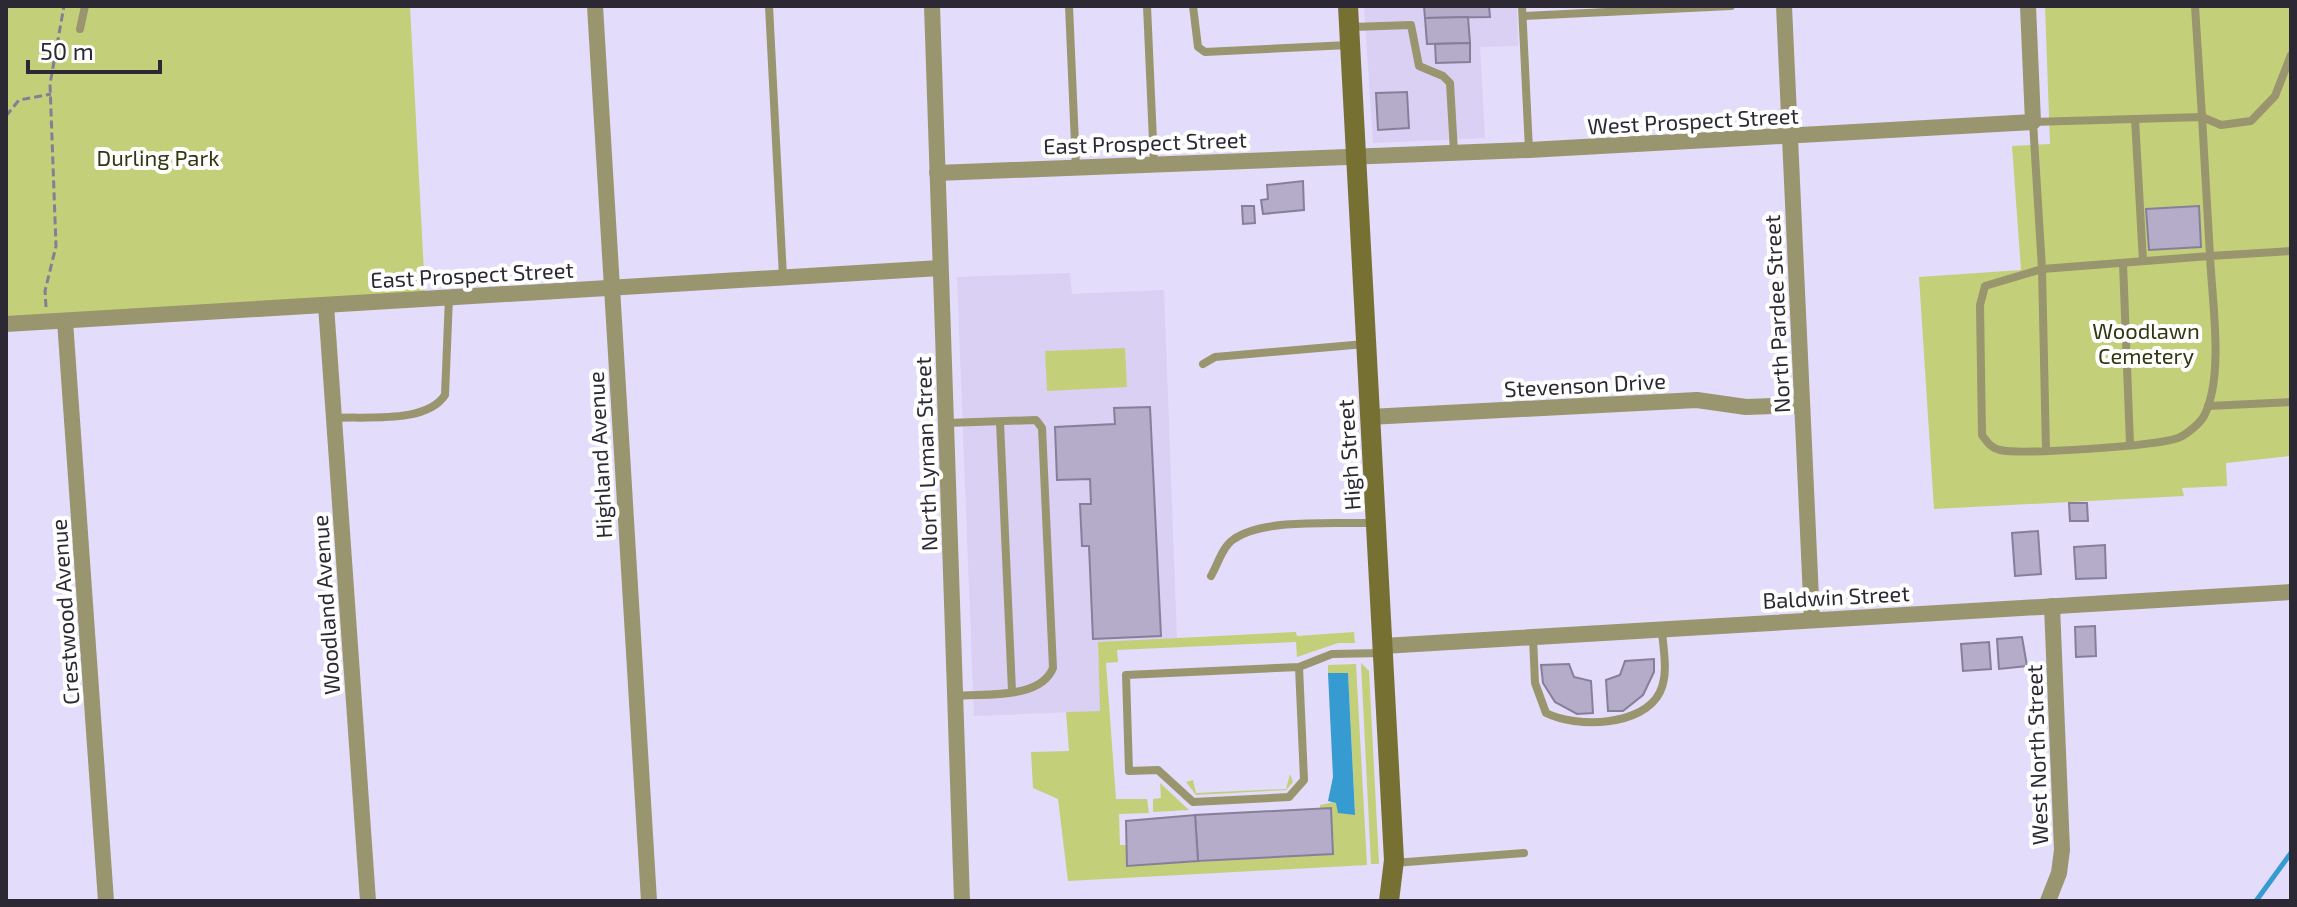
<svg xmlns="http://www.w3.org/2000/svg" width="2297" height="907" viewBox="0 0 2297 907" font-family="'Exo 2',sans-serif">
<rect width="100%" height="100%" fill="#e3dcfa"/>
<g fill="#d9d0f4">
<path d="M1364 6H1517L1518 46 1480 47 1485 138 1373 143Z"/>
<path d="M1070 273 1072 294 1164 290 1177 639 1098 643 1101 711 974 716 957 277Z"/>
</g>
<g fill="#c3d079">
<path d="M6 6H410L425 292 6 317Z"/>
<path d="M2045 6H2291V456L2226 463 2227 486 2182 488 2184 496 1934 509 1919 277 2021 270 2012 146 2050 144Z"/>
<path d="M1125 348 1127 387 1047 391 1045 351Z"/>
<path d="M1296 632 1297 636 1354 632 1355 643H1338L1297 657 1296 642 1117 650 1118 662 1106 663 1116 799H1147L1149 813 1119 814 1120 845H1127L1128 866 1333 854 1331 808H1320V805L1334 802 1355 814 1348 673H1328V665L1356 664 1367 865 1068 881 1058 799 1033 788 1031 752 1069 751 1066 712 1100 711 1098 642Z"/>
<path d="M1361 663 1369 671 1379 864H1371Z"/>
<path d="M1290 774 1293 782 1286 790 1196 795 1186 782 1193 780 1196 793 1286 789Z"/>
<path d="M1160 783 1189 810 1153 812V799L1161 798Z"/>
</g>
<path fill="#359bd0" d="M1328 673H1348L1355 815 1338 813 1336 803 1328 801 1333 777Z"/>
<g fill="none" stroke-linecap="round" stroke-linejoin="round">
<path stroke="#359bd0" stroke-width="5" d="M2256 901 2291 853"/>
</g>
<g fill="#b4acc8" stroke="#877f9a" stroke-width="2">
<path d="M1424 6H1489L1490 17 1425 18Z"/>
<path d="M1468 17 1470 43 1427 44 1425 18Z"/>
<path d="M1470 43V62L1436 63 1435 44Z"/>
<path d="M1407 92 1409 128 1378 130 1376 93Z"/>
<path d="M1303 181 1304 210 1263 214 1261 200 1268 199 1267 185Z"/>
<path d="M1242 206H1254L1255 223 1243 224Z"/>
<path d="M2199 206 2201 247 2149 250 2146 209Z"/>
<path d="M1150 407 1161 636 1093 639 1089 546H1082L1080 504H1091L1090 479 1057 480 1055 427 1115 424 1114 408Z"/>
<path d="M2069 503H2087L2088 521H2070Z"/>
<path d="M2038 531 2041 574 2015 576 2012 533Z"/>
<path d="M2105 545 2106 578 2076 579 2074 547Z"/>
<path d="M2095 626 2096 656 2076 657 2075 627Z"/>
<path d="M2022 637 2027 666 1999 669 1997 639Z"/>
<path d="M1989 642 1991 669 1963 671 1961 644Z"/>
<path d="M1654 659V672L1643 695 1623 711H1608L1606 680 1620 675 1625 661Z"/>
<path d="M1569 664 1574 677 1591 681 1593 713 1577 714 1555 702 1543 683 1541 665Z"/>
<path d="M1331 808 1333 854 1198 861 1195 815Z"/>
<path d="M1195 815 1198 861 1127 866 1126 821Z"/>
</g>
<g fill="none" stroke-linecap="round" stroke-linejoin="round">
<g stroke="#847f93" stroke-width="3" stroke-dasharray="8 4" stroke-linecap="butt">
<path d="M6 116 19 100 51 94"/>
<path d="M46 307 45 291 56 246 50 84 64 6"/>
</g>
<g stroke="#99956e" stroke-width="8">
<path d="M769 6 783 277"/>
<path d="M1069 6 1076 167"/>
<path d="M1147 6 1154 163"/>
<path d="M1193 6 1198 47 1205 52 1349 45"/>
<path d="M1522 6 1529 150"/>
<path d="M2195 6 2202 117 2221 125 2251 121 2275 96 2291 55"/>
<path d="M1523 16 1731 6"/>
<path d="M1352 27 1411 25 1419 66 1443 76 1450 83 1454 152"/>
<path d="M80 29 85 6"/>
<path d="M2202 117 2210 256 2042 269 2033 122Z"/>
<path d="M2135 119 2143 261"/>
<path d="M2123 263 2130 444"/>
<path d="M1203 364 1215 357 1365 344"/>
<path d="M2208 406 2291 402"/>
<path d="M334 418C367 416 426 424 445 395L449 297"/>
<path d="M1000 422 1012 691"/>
<path d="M947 423 1036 420 1042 428 1053 668C1040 700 985 693 955 696"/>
<path d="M2046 450 2042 269 1985 286 1980 305 1982 435C1987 442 1991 448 2000 450 2022 455 2156 446 2178 438 2186 435 2202 422 2205 414 2224 374 2212 301 2210 256L2291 251"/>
<path d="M1211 576C1218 564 1222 547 1234 539 1263 518 1339 524 1375 523"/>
<path d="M1533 637 1535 683 1546 713C1576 728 1643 727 1660 692 1669 673 1663 649 1662 630"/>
<path d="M1299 667 1304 780 1289 797 1193 802 1158 770 1129 771 1126 675 1299 667 1332 654 1382 653"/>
<path d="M1394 863 1524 853"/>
</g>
<g stroke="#99956e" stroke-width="16">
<path d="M595 6 649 901"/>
<path d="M932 6 962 901"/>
<path d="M1784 6 1812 620"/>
<path d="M937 173 1529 150 2033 122 2028 6"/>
<path d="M326 305 368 901"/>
<path d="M65 321 106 901"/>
<path d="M6 324 940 268"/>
<path d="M1369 417 1697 400 1746 407 1802 405"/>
<path d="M1383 646 2291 592"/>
<path d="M2048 901 2059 873 2062 850 2052 606"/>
</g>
<path stroke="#777033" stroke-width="20" d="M1348 6 1394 860 1389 901"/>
</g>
<g text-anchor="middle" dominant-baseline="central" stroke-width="8" stroke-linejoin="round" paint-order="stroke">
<g font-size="22" fill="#2c2934" stroke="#fff">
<text transform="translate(1693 120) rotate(-3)">West Prospect Street</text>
<text transform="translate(1145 142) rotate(-2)">East Prospect Street</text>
<text transform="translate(472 274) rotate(-3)">East Prospect Street</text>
<text transform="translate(1776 314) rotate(-93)">North Pardee Street</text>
<text transform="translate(1585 384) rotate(-3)">Stevenson Drive</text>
<text transform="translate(925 454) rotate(-92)">North Lyman Street</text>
<text transform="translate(599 455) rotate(-93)">Highland Avenue</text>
<text transform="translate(1348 455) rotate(-94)">High Street</text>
<text transform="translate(1836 596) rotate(-3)">Baldwin Street</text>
<text transform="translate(325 605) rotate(-94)">Woodland Avenue</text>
<text transform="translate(64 612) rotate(-94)">Crestwood Avenue</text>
<text transform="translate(2036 755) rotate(-92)">West North Street</text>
</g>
<g font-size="22" fill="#32370f" stroke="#fff">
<text x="158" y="157">Durling Park</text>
<text x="2146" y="330">Woodlawn<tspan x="2146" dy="25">Cemetery</tspan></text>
</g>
</g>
<rect width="2297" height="907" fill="none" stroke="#2c2934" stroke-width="16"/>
<path d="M28 60v12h132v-12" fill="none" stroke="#2c2934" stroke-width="4"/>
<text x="40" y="60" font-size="24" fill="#2c2934" stroke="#ffffff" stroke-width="6" paint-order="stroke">50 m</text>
</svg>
